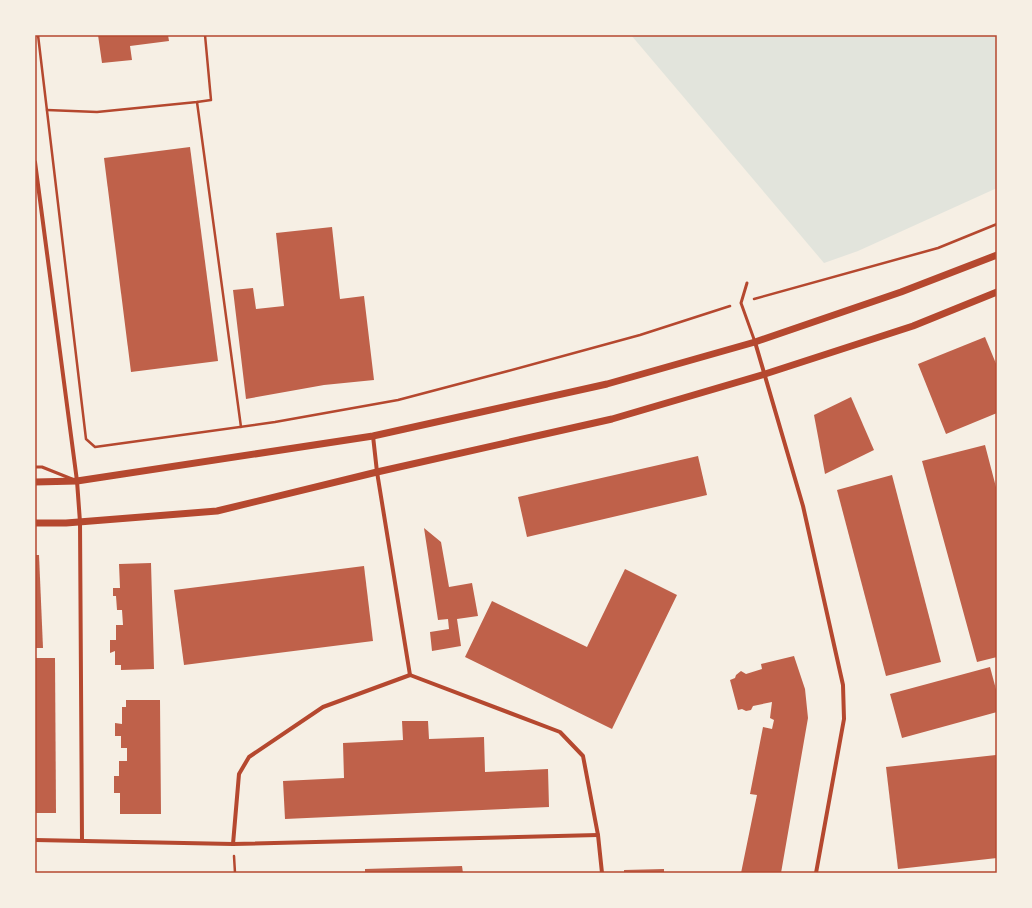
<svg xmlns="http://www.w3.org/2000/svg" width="1032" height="908" viewBox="0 0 1032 908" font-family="'Noto Sans',sans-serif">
<rect width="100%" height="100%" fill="#f6efe4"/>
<path fill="#e2e4dc" d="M631 35H997V188L858 251 824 263Z"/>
<g fill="#bf614a">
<path d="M98 35H168L169 41 130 46 132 60 102 63Z"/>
<path d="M190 147 218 361 131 372 104 158Z"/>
<path d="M332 227 340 299 364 296 374 380 324 385 246 399 233 290 253 288 256 309 284 306 276 233Z"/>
<path d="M985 337 997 366V413L946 434 918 364Z"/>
<path d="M851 397 874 450 825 474 814 415Z"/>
<path d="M985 445 997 491V518H996L997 521V657L977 662 922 461Z"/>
<path d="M698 456 707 495 527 537 518 497Z"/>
<path d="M892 475 941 662 886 676 837 490Z"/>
<path d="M424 528 441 542 449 587 472 583 478 616 457 619 461 646 432 651 430 632 449 629 448 619 438 620Z"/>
<path d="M35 555H39L43 648H35Z"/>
<path d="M151 563 154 669 121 670V665H115V651L110 653V640H116V625H123L122 610H117L116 596H113V588H120L119 564Z"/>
<path d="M364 566 373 641 184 665 174 590Z"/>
<path d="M625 569 677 595 612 729 465 657 492 601 587 647Z"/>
<path d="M794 656 805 689 808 718 781 873H741L757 795 750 794 763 727 772 729 774 720 770 718 772 702 753 706 751 710 746 711 742 709 738 710 730 680 735 678 736 675 741 671 746 674 762 669 761 664Z"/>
<path d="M35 658H55L56 813H35Z"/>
<path d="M990 667 997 693V712L902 738 890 694Z"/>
<path d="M126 700H160L161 814H120V793H114V776H119V761H127V748H121V736H115V723L122 724V707H126Z"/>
<path d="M402 721H428L429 739 484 737 485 772 548 769 549 807 285 819 283 781 344 778 343 743 403 740Z"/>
<path d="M996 755 997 764V858L898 869 886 767Z"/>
<path d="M462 866 463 873H365V869Z"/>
<path d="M664 869V873H624V870Z"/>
</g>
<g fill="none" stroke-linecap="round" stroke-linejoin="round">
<g stroke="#b5482f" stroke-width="2.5">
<path d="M38 35 86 439 95 447 275 422 398 400 508 371 640 335 730 306"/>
<path d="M197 102 241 427"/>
<path d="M47 110 97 112 197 102 211 100 205 35"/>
<path d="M754 299 938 248 997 224"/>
<path d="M234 856 235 873"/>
</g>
<g stroke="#b5482f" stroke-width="3">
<path d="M747 283 741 303 755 342"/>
<path d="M35 467H42L72 479"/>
</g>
<g stroke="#b5482f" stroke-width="4">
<path d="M35 162 77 481 80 522 82 840"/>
<path d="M755 342 803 506 843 685 844 719 816 873"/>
<path d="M373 436 377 472 410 675"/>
<path d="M35 840 233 844 598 835"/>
<path d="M233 844 239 774 249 757 323 707 410 675 560 732 583 756 598 835 602 873"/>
</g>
<g stroke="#b5482f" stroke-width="7">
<path d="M35 482 77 481 373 436 607 384 755 342 901 292 997 255"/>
<path d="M35 523H66L217 511 377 472 612 419 765 374 913 326 997 292"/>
</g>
</g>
<rect width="1032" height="908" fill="none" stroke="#f6efe4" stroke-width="72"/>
<rect x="36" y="36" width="960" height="836" fill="none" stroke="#b5482f" stroke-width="1.5"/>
</svg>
